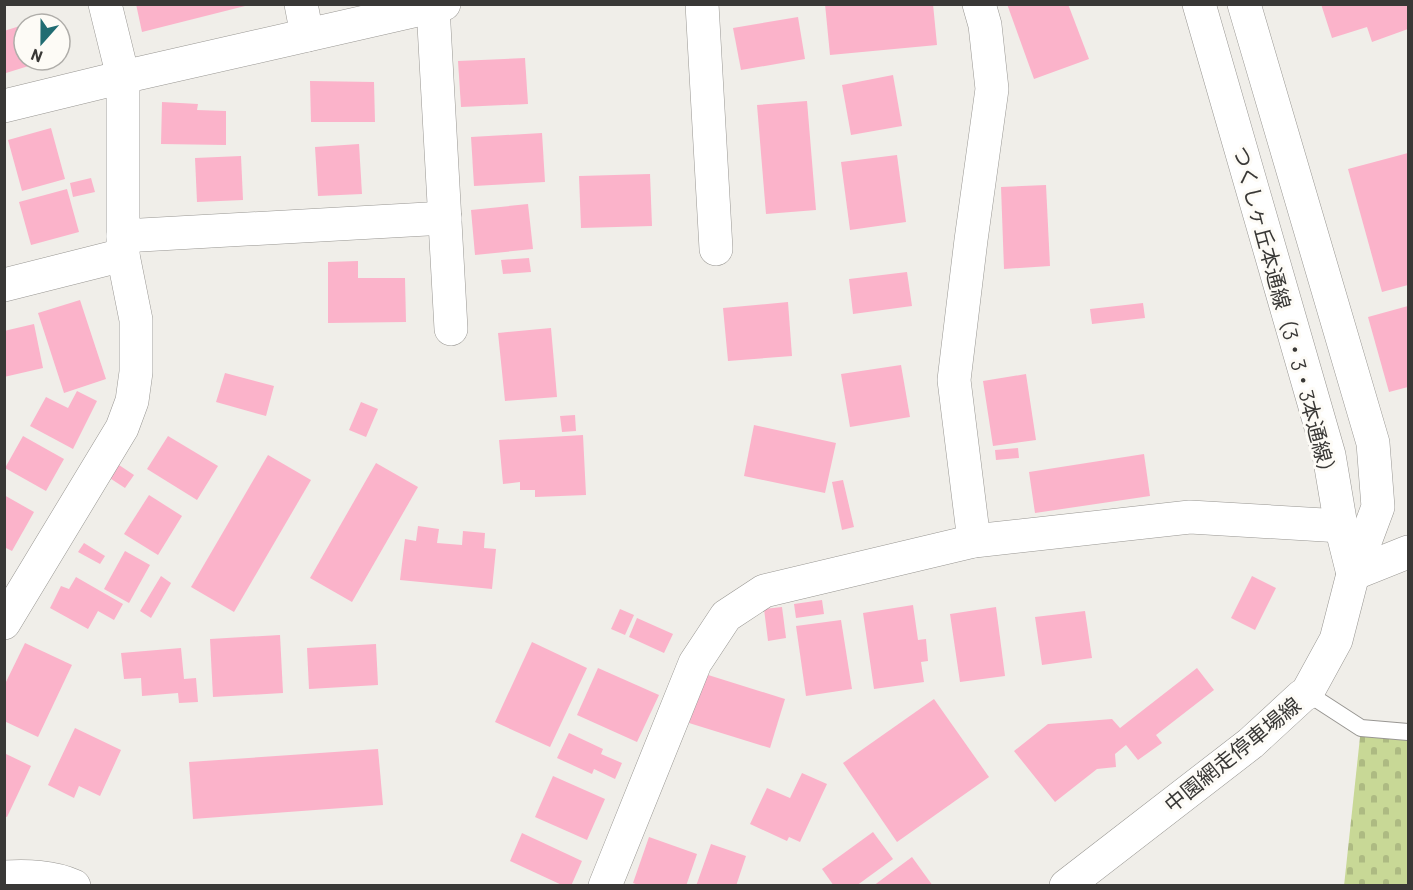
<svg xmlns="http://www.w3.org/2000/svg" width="1413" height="890" viewBox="0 0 1413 890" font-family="Barlow,'Noto Sans JP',sans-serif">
<defs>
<pattern id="cemetery-stones" width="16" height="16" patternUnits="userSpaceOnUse" patternTransform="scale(1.5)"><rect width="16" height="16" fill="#c8d896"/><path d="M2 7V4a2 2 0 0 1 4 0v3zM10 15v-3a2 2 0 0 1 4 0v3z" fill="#adba82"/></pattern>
</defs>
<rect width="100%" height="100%" fill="#f0eee9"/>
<path fill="url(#cemetery-stones)" d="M1361 728 1408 732V885L1344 886Z"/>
<g fill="#fbb3ca">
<path d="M136 4H249V5L142 32Z"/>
<path d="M825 4H933L937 45 830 55Z"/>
<path d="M1007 4H1068L1089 59 1034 79Z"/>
<path d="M1321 4H1408V29L1372 42 1367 27 1332 38Z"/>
<path d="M798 17 805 59 741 70 733 28Z"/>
<path d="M23 25 24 60H34L35 64 6 73 4 31Z"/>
<path d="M525 58 528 104 461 107 458 61Z"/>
<path d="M893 75 902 126 851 135 842 85Z"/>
<path d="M310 81 374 82 375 122H311Z"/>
<path d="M807 101 816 210 766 214 757 105Z"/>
<path d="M162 102 198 104 197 110 226 111V145L161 144Z"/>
<path d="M51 128 65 179 22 191 8 140Z"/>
<path d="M542 133 545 182 474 186 471 137Z"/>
<path d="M359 144 362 194 318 196 315 147Z"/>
<path d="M1408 153V285L1382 292 1348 169Z"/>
<path d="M897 155 906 222 850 230 841 162Z"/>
<path d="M241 156 243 200 197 202 195 158Z"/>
<path d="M650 174 652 226 581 228 579 176Z"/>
<path d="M91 178 95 192 73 197 70 183Z"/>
<path d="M1046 185 1050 266 1004 269 1001 187Z"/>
<path d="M67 189 79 232 31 245 19 202Z"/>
<path d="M528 204 533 249 475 255 471 210Z"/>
<path d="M529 258 531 272 503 274 501 260Z"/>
<path d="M358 261V278H405L406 322 328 323V262Z"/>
<path d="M907 272 912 306 853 314 849 279Z"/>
<path d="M80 300 106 379 64 393 38 313Z"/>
<path d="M788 302 792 356 728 361 723 308Z"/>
<path d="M1143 303 1145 318 1092 324 1090 309Z"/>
<path d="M1408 306V387L1389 392 1368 317Z"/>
<path d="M34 324 43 368 4 377V331Z"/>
<path d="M551 328 557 397 505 401 498 333Z"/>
<path d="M901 365 910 417 850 427 841 374Z"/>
<path d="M225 373 274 386 266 416 216 402Z"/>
<path d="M1026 374 1036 440 993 446 983 381Z"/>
<path d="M77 391 97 401 73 449 30 426 46 397 68 408Z"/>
<path d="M361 402 378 409 366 437 349 430Z"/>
<path d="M575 415 576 431 562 432 560 416Z"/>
<path d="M754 425 836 443 825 493 744 476Z"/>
<path d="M583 435 586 495 535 497V490H520V482L503 484 499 440Z"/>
<path d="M23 436 64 459 46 491 5 468Z"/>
<path d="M168 436 218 466 197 500 147 469Z"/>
<path d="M1018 448 1019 458 996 460 995 450Z"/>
<path d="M1144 454 1150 496 1035 513 1029 472Z"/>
<path d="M268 455 311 480 234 612 191 587Z"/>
<path d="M113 461 134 475 125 488 105 475Z"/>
<path d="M376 463 418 487 352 602 310 578Z"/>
<path d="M843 480 854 527 842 530 832 482Z"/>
<path d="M4 495 34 512 12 551 4 547Z"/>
<path d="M149 495 182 516 158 555 124 534Z"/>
<path d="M418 526 439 529 437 543 462 545 463 531 485 533 484 548 496 549 492 589 400 580 405 539 416 541Z"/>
<path d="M84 543 105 556 100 564 78 552Z"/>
<path d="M125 551 150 565 129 603 104 589Z"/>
<path d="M161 576 171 583 151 618 140 611Z"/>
<path d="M1252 576 1276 588 1255 630 1231 618Z"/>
<path d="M76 577 123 604 114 620 98 611 88 629 50 608 61 586 69 589Z"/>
<path d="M822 600 824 614 796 618 794 604Z"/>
<path d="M913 605 918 640 926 639 928 661 921 662 924 682 874 689 863 613Z"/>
<path d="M782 607 786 638 768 641 764 609Z"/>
<path d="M996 607 1005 676 960 682 950 614Z"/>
<path d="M620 609 634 615 625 635 611 629Z"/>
<path d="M1085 611 1092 658 1042 665 1035 617Z"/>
<path d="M637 618 673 634 664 653 629 637Z"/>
<path d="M841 620 852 689 806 696 796 626Z"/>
<path d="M280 635 283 693 213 697 210 639Z"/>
<path d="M532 642 587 668 550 747 495 722Z"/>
<path d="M25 643 72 665 38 737 4 721V686Z"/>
<path d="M376 644 378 685 309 689 307 648Z"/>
<path d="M181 648 184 679 196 678 198 702 179 703 178 693 142 696 141 678 124 679 121 653Z"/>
<path d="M598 668 659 695 637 742 577 715Z"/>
<path d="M1197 668 1214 690 1156 735 1162 743 1138 760 1126 745 1115 754 1116 767 1097 769 1055 802 1014 751 1048 724 1112 719 1120 728Z"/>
<path d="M705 674 785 699 770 748 689 723Z"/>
<path d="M934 699 989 777 897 842 843 763Z"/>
<path d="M75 728 121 750 100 796 79 786 74 798 48 785Z"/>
<path d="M569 733 603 749 601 754 622 763 615 779 594 769 592 774 557 758Z"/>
<path d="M378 749 383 805 193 819 189 762Z"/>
<path d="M4 753 31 766 7 817 4 816Z"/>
<path d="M802 773 827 784 800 842 789 837 787 841 750 824 767 788 790 798Z"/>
<path d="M553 776 605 799 587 840 535 817Z"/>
<path d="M873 832 893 859 856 886H834L822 869Z"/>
<path d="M522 833 582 861 571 886H564L510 861Z"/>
<path d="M649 837 697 854 686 886H641L633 883Z"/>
<path d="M711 844 746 856 736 886H696Z"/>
<path d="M912 857 933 886H873Z"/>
</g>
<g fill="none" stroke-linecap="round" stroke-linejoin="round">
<defs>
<path id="lane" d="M1307 693 1361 728 1408 732"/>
<g id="street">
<path d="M301 4 307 35"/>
<path d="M702 4 716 249"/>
<path d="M433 7 451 329"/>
<path d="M4 106 123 77 444 4"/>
<path d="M123 236 445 218"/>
<path d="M4 285 123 255"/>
<path d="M974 541 954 380 971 240 992 89 985 25 979 4"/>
<path d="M4 623 122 428 132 401 136 372V320L123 255V77L105 4"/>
<path d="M605 886 695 663 726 616 764 591 974 541 1190 517 1341 526"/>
</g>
<g id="secondary">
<path d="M1199 4 1329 455 1341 526 1353 574"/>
<path d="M1353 574 1408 552"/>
<path d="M4 877C28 876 52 876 74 886"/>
<path d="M1066 886 1251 743 1302 696 1307 693 1336 640 1353 574 1378 507 1373 443 1244 4"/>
</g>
</defs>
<use href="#lane" stroke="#989692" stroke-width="18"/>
<use href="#street" stroke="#989692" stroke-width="34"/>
<use href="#secondary" stroke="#989692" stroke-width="34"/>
<use href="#lane" stroke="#fff" stroke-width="16"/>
<use href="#street" stroke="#fff" stroke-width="33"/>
<use href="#secondary" stroke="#fff" stroke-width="33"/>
</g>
<g text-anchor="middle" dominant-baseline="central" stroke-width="6" stroke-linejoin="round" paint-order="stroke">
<g font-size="21" fill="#393836" stroke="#fdfbf6">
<text transform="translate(1286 314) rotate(75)">つくしヶ丘本通線（3・3・3本通線）</text>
<text transform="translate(1232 754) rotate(-39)">中園網走停車場線</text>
</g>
</g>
<rect width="1413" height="890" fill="none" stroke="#393836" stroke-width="12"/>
<g transform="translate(42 42) rotate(201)"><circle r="28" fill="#fdfbf6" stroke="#afada9" stroke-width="1.5"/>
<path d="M0-4.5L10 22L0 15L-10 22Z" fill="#206c72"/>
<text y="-9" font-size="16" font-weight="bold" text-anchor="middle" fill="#393836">N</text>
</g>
</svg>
